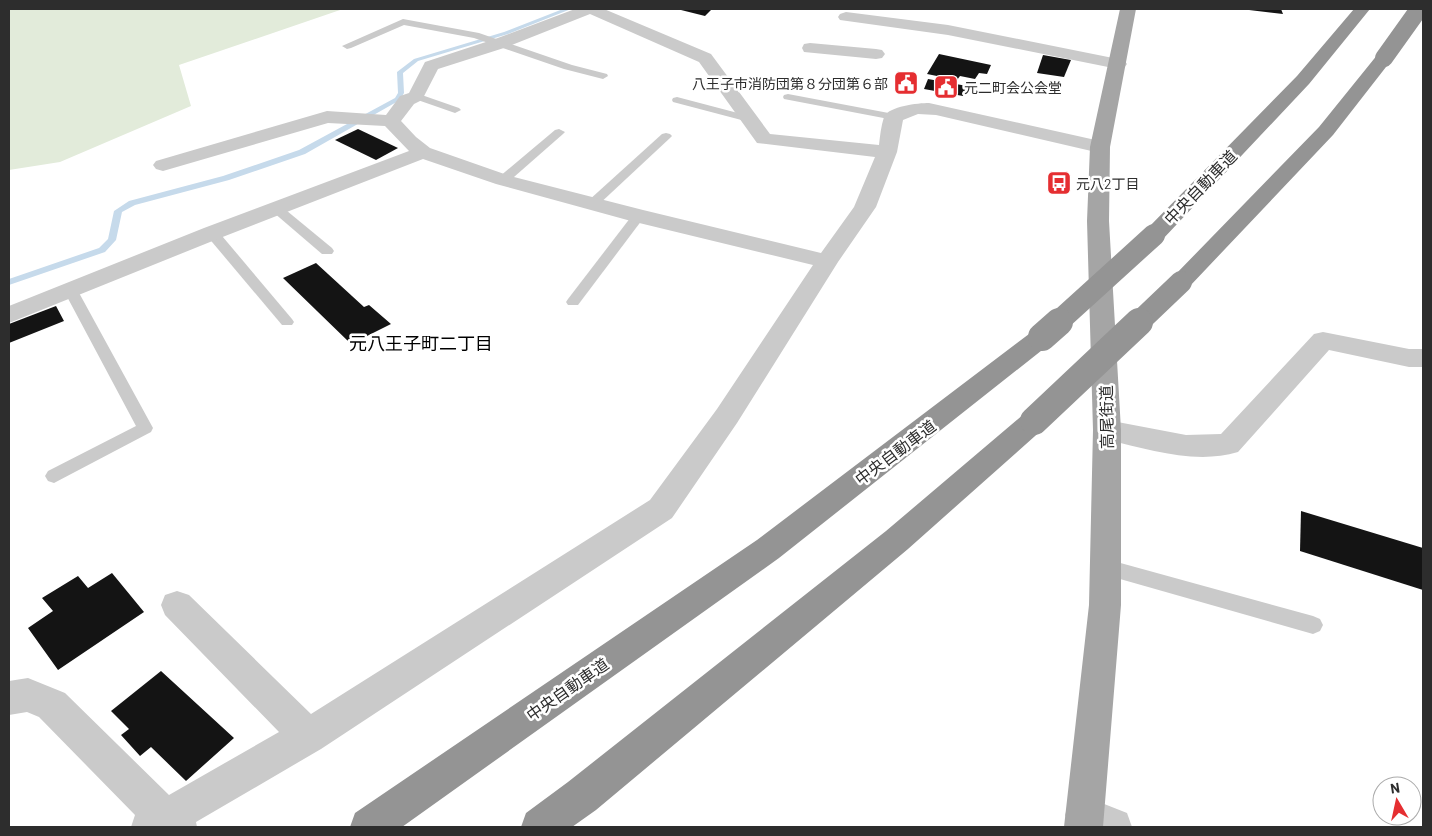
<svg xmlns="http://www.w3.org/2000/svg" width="1432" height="836" viewBox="0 0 1432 836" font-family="Barlow,'Noto Sans JP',sans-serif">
<rect width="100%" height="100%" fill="#fff"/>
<path fill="#e2ebda" d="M9 9H343L179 65 191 106 60 162 9 170Z"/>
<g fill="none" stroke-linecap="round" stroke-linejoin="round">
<path fill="#c6daeb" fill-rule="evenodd" d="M563 9H571L508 34 418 61 403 73 404 93 400 100 305 154 229 180 135 205 122 212 116 240 105 252 9 285V279L99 248 108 239 114 211 129 201 223 176 299 150 395 98 398 93 397 72 414 59 504 32Z"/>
</g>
<g fill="#141414">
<path d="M677 9H712L705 16Z"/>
<path d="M1249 9H1281L1283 14 1249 10Z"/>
<path d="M939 54 991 65 987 74 979 73 975 79 960 76 957 80 927 74Z"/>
<path d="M1043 55 1071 60 1064 77 1037 73Z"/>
<path d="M899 76 918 79 913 89 895 86Z"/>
<path d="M928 79 967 86 963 96 924 89Z"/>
<path d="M358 129 398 148 376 160 335 140Z"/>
<path d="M316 263 364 307 369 305 391 324 351 344 283 278Z"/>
<path d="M56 306 64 321 9 343V324Z"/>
<path d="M1301 511 1423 548V590L1300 551Z"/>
<path d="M112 573 144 612 58 670 28 628 53 611 42 598 78 576 88 588Z"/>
<path d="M161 671 234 738 186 781 151 747 140 756 121 735 129 729 111 711Z"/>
</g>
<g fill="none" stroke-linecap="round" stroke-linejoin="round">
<g fill="#cacaca" fill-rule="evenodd">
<path d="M403 19 479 33 572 65 607 74 608 76 603 79 564 69 474 38 404 25 351 48 347 49 342 46Z"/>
<path d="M416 93 459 108 461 110 455 113 412 98 411 96Z"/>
<path d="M788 94 894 114 900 117 894 120 784 99 783 97 784 95Z"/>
<path d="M677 97 753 117 755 119 749 122 673 102 672 100 673 98Z"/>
<path d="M559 129 565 132 563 134 507 183H499L497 180 499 177 555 130Z"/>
<path d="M666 133 670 134 672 136 670 138 596 207H588L586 204 588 201 662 134Z"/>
<path d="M277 205 281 206 332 248 334 251 332 254H322L273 212 271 209 273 206Z"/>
<path d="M639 212 645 216 578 305H568L566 302 568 299 634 213Z"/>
<path d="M212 229 217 230 292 319 294 322 292 325H282L207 236 205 233Z"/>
<path d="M71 287 76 288 78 291 153 428 151 432 54 483 48 481 45 476 48 471 136 426 64 291 66 288Z"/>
<path d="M1106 559 1313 616 1320 619 1323 625 1320 631 1313 634 1106 575 1099 573 1097 567 1099 561Z"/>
</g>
<g fill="#cacaca" fill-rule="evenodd">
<path d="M575 9H604L711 54 770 134 879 145C880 136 881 126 884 117 889 106 918 103 929 103L1100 141 1107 143 1110 147 1107 151 1100 153 936 115 918 114 903 120 897 152 876 207 838 262 737 423 672 518 321 749 196 822 197 827H131L135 815 39 717 27 712 9 715V681L28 678 65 693 169 795 279 732 165 615 161 605 165 595 177 591 189 595 311 714 650 500 717 409 813 265 631 221 496 184 423 159 220 238 9 323V306L204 228 409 151 385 126 328 123 163 171 156 169 153 165 156 161 327 111 386 115 400 96 409 93 425 62 495 39ZM590 14 699 62 757 143 875 157 854 207 821 253 643 210 510 176 430 148 416 137 401 121 414 104 422 100 438 69 507 47Z"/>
<path d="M846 12 948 25 1118 59 1124 60 1127 64 1124 68 1118 69 948 35 840 20 838 17 840 14Z"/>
<path d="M810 43 876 49 882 50 885 54 882 58 876 59 804 52 802 48 804 44Z"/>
<path d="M1323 332 1409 349H1423V367H1409L1329 350 1238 452C1195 465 1149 449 1107 440L1097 437 1093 430 1097 423 1107 420 1186 435 1221 434 1314 334Z"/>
<path d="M1084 796 1127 813 1132 827H1070L1065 815 1070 801Z"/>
</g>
<path fill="#a5a5a5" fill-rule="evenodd" d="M1120 9H1136L1110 147 1109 221 1121 430V605L1103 827H1064L1089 605 1093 430 1087 221 1090 147Z"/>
<g fill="#949494" fill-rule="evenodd">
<path d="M1354 9H1370L1309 84 1162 240 1154 242 1146 240 1143 235 1146 230 1297 76Z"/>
<path d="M1384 53 1390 54 1393 58 1333 135 1189 287 1181 289 1173 287 1169 282 1173 277 1319 127 1378 54Z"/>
<path d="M1042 329 1051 331 1055 337 1051 343 779 558 402 827H350L355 813 757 540 1033 331Z"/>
<path d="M1034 411 1044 414 1048 421 1044 428 908 549 596 810 572 827H521L526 813 568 782 886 531 1024 414Z"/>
</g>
<path stroke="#949494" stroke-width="18" d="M1384 58 1419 9"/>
<g stroke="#949494" stroke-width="22">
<path d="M1057 323 1154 235"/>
<path d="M1138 323 1181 282"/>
</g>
<g stroke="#949494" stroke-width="28">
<path d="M1042 337 1059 322"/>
<path d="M1034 421 1139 322"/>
</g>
</g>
<defs>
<symbol id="civic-square" viewBox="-11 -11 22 22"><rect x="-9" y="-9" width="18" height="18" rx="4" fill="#e52e31" stroke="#fff"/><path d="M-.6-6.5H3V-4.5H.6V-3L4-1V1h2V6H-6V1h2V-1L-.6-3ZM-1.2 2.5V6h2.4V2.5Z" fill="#fff"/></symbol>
<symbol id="bus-square" viewBox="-11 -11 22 22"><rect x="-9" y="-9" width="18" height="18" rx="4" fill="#e52e31" stroke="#fff"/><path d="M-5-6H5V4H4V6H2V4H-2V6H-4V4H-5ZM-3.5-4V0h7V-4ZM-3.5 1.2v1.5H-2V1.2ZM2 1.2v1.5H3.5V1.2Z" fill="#fff"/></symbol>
</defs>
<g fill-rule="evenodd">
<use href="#civic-square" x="892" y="69" width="28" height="28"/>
<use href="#civic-square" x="932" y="73" width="28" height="28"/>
<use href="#bus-square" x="1045" y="169" width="28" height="28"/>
</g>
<g text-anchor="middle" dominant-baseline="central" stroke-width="5" stroke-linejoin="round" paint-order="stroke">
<g font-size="14" fill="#2d2d2d" stroke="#fff" text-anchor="start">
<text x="888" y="83" text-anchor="end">八王子市消防団第８分団第６部</text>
<text x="964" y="87">元二町会公会堂</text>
<text x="1076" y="183">元八2丁目</text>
</g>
<g font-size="16" fill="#2d2d2d" stroke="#fff">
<text transform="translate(1200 187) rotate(-46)">中央自動車道</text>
<text transform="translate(1106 417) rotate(-91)">高尾街道</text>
<text transform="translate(895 452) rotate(-37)">中央自動車道</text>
<text transform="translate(567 689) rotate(-35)">中央自動車道</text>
</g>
<g font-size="18" fill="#000" stroke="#fff">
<text x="421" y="343">元八王子町二丁目</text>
</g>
</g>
<rect width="1432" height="836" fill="none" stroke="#2d2d2d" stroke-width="20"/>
<g transform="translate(1397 801) rotate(351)"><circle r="24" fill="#ffffff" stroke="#ababab"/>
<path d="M0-4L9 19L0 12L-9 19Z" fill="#e52e31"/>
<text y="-8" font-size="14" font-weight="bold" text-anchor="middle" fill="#2d2d2d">N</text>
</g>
</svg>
